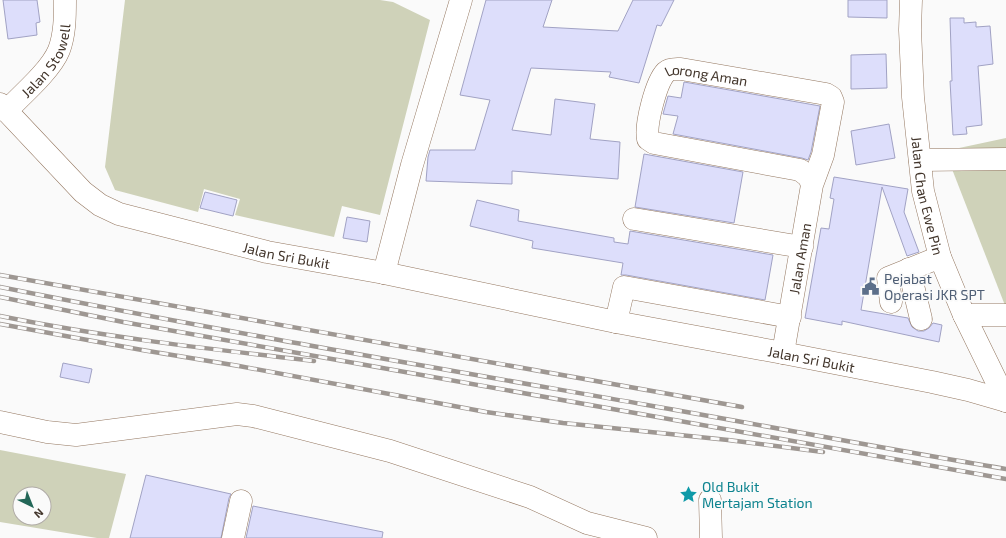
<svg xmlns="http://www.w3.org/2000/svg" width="1006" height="538" viewBox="0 0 1006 538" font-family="'Exo 2',sans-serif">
<rect width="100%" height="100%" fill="#fafafa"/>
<g fill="#cfd2b9" fill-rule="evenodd">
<path d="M125 0H380L393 2 430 20 380 215 342 206 334 237 235 215 240 199 204 189 198 212 115 190 105 167Z"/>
<path d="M1006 138V308L945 151Z"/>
<path d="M0 450 126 474 109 538H97L0 522ZM20 494H44V518H20Z"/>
</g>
<g fill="#dddefb" stroke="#a1a2c4">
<path d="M3 0H37L40 22 36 23 37 35 8 39Z"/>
<path d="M486 0H552L543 27 618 31 633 0H674L661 26 657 25 639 83 609 77 611 72 531 68 512 130 551 135 555 99 595 104 590 139 620 142 618 179 512 171V184L426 181 428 157 430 150H475L490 100 460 95Z"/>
<path d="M848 0H887V18L848 17Z"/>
<path d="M950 18H964V23L976 22V27L990 26 993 64 978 66 982 125 966 127 967 134 953 135 950 81H952Z"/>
<path d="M886 54 887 88 851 89V55Z"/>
<path d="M684 82 820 106 811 152 808 160 802 158 673 134 678 116 663 114 668 96 681 98Z"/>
<path d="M889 124 895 158 856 165 851 131Z"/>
<path d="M644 154 743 172 734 223 635 207Z"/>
<path d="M834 177 908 189 904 212 919 252 907 256 882 187 861 310 908 318 912 327 918 331H924L929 328 933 323 942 325 939 342 842 321V325L805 318 821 228 829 229 834 199 830 198Z"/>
<path d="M205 192 237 200 233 216 200 208Z"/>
<path d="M477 200 519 210 518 221 614 238V242L628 244 630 231 773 255 765 300 626 275H621L623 263 532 248 533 241 470 226Z"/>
<path d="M347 217 370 221 367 242 343 238Z"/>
<path d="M63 363 92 369 89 383 60 377Z"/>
<path d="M146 475 231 494 229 498 221 538H130Z"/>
<path d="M253 506 383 532 382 538H246Z"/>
</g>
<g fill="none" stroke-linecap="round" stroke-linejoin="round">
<defs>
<g id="minor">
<path id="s1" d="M911 0 910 30 913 97 923 191 940 257 964 315 1006 401"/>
<path id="s2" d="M0 104 83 192 100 205 119 214 267 252 384 273 616 322 783 353 932 382 968 390 1006 401"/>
<path id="s3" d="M6 111C22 95 51 70 59 50 65 34 65 16 65 0"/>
<path d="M920 160 1006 159"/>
<path d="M634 219 802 247"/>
<path d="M909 269 921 319"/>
<path d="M384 273 412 165 461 0"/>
<path d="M891 302 888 278 940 257"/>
<path d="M964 315H1006"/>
<path d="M616 322 624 287 790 317"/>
<path id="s4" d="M783 353 812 185 809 177 800 170 654 143 648 139C645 125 656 82 666 72 670 68 677 69 681 69L826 94 831 97 833 102 823 155 812 185"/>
<path d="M0 422 47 432 76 435 237 414 253 416 390 451 530 497 587 523 646 538"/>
<path d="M710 500 711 538"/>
<path d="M233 538 241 501"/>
</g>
</defs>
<use href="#minor" stroke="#947760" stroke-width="23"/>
<use href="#minor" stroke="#fff" stroke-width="22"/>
<defs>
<g id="rail">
<path d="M0 275 742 407"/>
<path d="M0 287C215 330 431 367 647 405 767 426 886 449 1006 469"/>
<path d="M0 297 123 322 360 364 1006 479"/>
<path d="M0 316C103 337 209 349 314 361"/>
<path d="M0 324 142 350 239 366 486 412 563 423 728 440 823 452"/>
</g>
</defs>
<use href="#rail" stroke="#9e9792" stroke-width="4.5"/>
<use href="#rail" stroke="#fafafa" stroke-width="3" stroke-dasharray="9" stroke-linecap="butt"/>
</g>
<defs>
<symbol id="civic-bare" viewBox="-9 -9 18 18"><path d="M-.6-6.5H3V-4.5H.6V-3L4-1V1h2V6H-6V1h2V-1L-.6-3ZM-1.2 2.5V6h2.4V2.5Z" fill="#5c6f8a" stroke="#fafafa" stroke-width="2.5" paint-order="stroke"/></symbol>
<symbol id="sight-bare" viewBox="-9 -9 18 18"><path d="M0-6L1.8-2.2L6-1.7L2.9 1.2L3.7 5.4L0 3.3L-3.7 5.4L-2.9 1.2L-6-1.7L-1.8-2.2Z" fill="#0f9aa8" stroke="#fafafa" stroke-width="2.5" paint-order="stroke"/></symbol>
</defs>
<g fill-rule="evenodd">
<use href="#civic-bare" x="858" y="274" width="25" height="25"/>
<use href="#sight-bare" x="676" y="482" width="25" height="25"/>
</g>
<g text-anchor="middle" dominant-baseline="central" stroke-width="3.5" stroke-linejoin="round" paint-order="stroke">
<g font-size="14" fill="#42352b" stroke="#fafafa">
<text stroke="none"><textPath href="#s3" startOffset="66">Jalan Stowell</textPath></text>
<text stroke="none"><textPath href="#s4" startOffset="458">Lorong Aman</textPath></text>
<text stroke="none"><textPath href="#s1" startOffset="197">Jalan Chan Ewe Pin</textPath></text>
<text stroke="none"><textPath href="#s2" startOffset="336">Jalan Sri Bukit</textPath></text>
<text stroke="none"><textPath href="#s4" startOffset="96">Jalan Aman</textPath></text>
<text stroke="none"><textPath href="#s2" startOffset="871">Jalan Sri Bukit</textPath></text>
</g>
<g font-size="14" fill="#4e5e75" stroke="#fafafa" text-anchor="start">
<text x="884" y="278">Pejabat<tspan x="884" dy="16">Operasi JKR SPT</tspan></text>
</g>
<g font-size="14" fill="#0d838f" stroke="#fafafa" text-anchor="start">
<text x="702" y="486">Old Bukit<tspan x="702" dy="16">Mertajam Station</tspan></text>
</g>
</g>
<g transform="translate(32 506) rotate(137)"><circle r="19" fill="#fafafa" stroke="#b0aba7"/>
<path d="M0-3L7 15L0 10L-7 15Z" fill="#236758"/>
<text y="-6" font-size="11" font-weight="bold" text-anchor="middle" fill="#42352b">N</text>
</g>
</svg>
